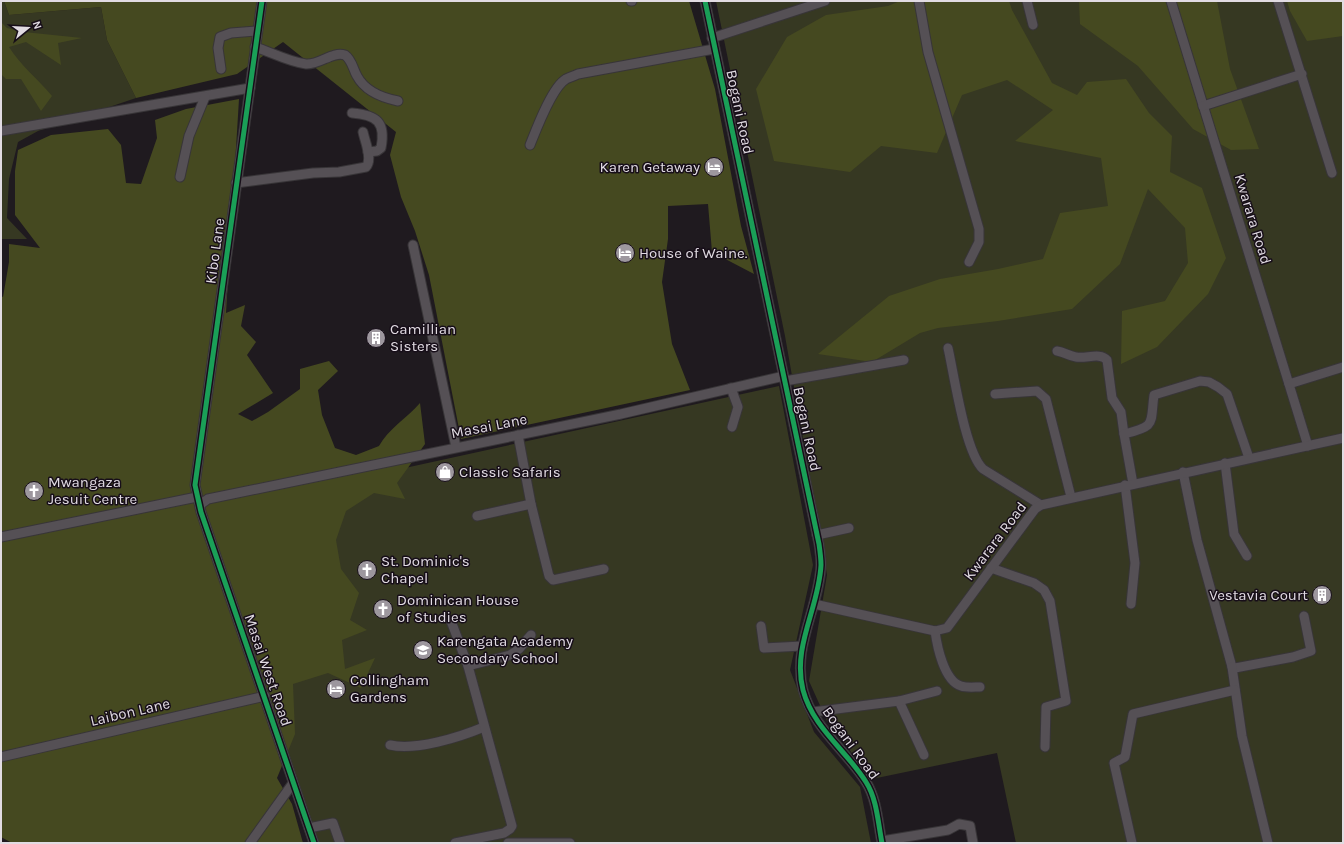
<svg xmlns="http://www.w3.org/2000/svg" width="1344" height="844" viewBox="0 0 1344 844" font-family="Karla,sans-serif">
<rect width="100%" height="100%" fill="#1f1a1f"/>
<g fill="#363822">
<path d="M1 1H4L9 15 101 7 107 40 136 98 38 131 18 142 9 179 7 218 27 239H1Z"/>
<path d="M716 1H1343V843H1016L997 753 872 779 827 721 809 681 827 575 785 336Z"/>
<path d="M779 386 813 565 790 670 814 732 860 787 871 843H313L208 511Z"/>
</g>
<g fill="#454920">
<path d="M4 1H689L715 89 741 226 754 274 712 252 708 204 668 206V239L662 282 672 344 690 390 461 439 429 275 415 231 401 197 390 155 396 132 283 42 237 74 136 98 107 40 101 7 9 15Z"/>
<path d="M900 1H1009L1012 10 1052 83 1077 95 1087 82 1126 79 1149 113 1172 136 1170 172 1202 188 1226 258 1208 294 1157 347 1121 364 1122 311 1165 301 1188 263 1185 228 1148 189 1120 264 1072 309 998 321 938 328 920 333 872 362 818 354 889 296 940 279 998 269 1043 259 1060 213 1108 206 1101 158 1015 141 1053 110 1007 80 962 95 937 153 881 146 850 172 774 161 756 89 787 37 826 15 888 6Z"/>
<path d="M1079 1H1217L1230 69 1259 149 1231 150 1193 129 1138 66 1080 24Z"/>
<path d="M1287 1H1343V36L1307 41 1290 11Z"/>
<path d="M1 22 7 28 24 32 82 38 58 43 61 65 26 42 9 47C20 65 38 79 52 96L41 111 21 79H6L1 74Z"/>
<path d="M239 99 226 313 245 305 241 326 256 342 247 355 273 393 238 414 252 421 268 412 300 389V369L329 361 338 371 318 390 322 415 335 448 356 455 379 446C388 429 407 418 420 403L425 444 397 483 405 499 374 493 346 511 336 540 341 569 359 593 350 620 367 630 342 640 345 669 375 658 361 688 328 673 293 684 295 734 277 778 292 804 303 843H12L1 837V296L3 297 9 262V244L40 248 15 215V171L18 150 51 135 108 129 121 145 126 183 141 184 157 138 155 120 186 109Z"/>
</g>
<g fill="none" stroke-linecap="round" stroke-linejoin="round">
<defs>
<g id="minor">
<path d="M262 1 195 485 201 512 314 843"/>
<path d="M631 1H632"/>
<path d="M705 1 819 544C820 551 821 558 821 565 819 608 792 646 803 690 813 728 846 750 866 782 877 799 878 823 882 843"/>
<path d="M919 1 928 52 979 229V242L969 262"/>
<path d="M1027 1 1033 25"/>
<path d="M1171 1 1308 446"/>
<path d="M1278 1 1332 173"/>
<path d="M712 38 825 1"/>
<path d="M255 47C271 52 289 62 306 64 320 65 332 51 345 55 352 60 353 69 357 76 365 91 383 98 398 101"/>
<path d="M221 69 218 48 220 37 231 33 257 31"/>
<path d="M1203 106 1302 74"/>
<path d="M352 113C377 115 386 122 381 148L377 151 368 152"/>
<path d="M1 131 250 88"/>
<path d="M530 145C536 130 552 87 566 79 570 77 574 76 578 74L714 49"/>
<path d="M180 177 189 136 205 97"/>
<path d="M236 183 313 173 339 172 366 167C373 159 365 142 363 132"/>
<path d="M413 245 456 447"/>
<path d="M948 348C954 374 965 452 983 469L1041 505"/>
<path d="M1057 351C1064 352 1069 356 1076 357 1086 359 1100 352 1107 360L1112 398 1121 412 1124 434"/>
<path d="M785 381 904 360"/>
<path d="M1289 384 1343 367"/>
<path d="M731 388 738 407 732 427"/>
<path d="M995 394 1037 391 1046 399 1071 497"/>
<path d="M518 435 531 504 549 576 553 580 604 569"/>
<path d="M1225 463 1234 534 1247 556"/>
<path d="M1183 472 1197 540 1232 667 1235 668 1293 657 1311 651 1304 616"/>
<path d="M1133 484 1124 434C1157 426 1150 424 1154 395L1200 381 1209 382 1218 387 1227 394 1249 458"/>
<path d="M1125 485 1135 563 1131 604"/>
<path d="M201 504 208 499 621 414 784 376"/>
<path d="M477 516 531 504"/>
<path d="M817 535 849 528"/>
<path d="M1 537 197 497"/>
<path d="M991 568 1034 583 1044 590 1050 601 1066 701 1046 707 1045 747"/>
<path d="M814 604 935 631 947 628 1035 509 1041 505 1343 438"/>
<path d="M451 621 468 666"/>
<path d="M761 626 764 648 802 646"/>
<path d="M935 631C937 646 944 681 961 686 967 688 974 687 980 687"/>
<path d="M1232 667 1242 736 1268 843"/>
<path d="M899 701 924 755"/>
<path d="M813 712 899 701 937 691"/>
<path d="M390 745C416 751 460 737 484 727"/>
<path d="M1 757 265 696"/>
<path d="M309 828 333 823 340 843"/>
<path d="M882 841 948 830 959 824 970 826 973 843"/>
<path d="M250 843 293 783"/>
<path d="M455 843 504 833 510 829 512 826 468 666 510 655 519 649 531 635"/>
<path d="M508 843H570"/>
<path d="M1132 843 1114 763 1125 757 1133 714 1235 690"/>
</g>
</defs>
<use href="#minor" stroke="#383538" stroke-width="11"/>
<use href="#minor" stroke="#555055" stroke-width="9"/>
<defs>
<g id="cycleway">
<path d="M262 1 195 485 201 512 314 843"/>
<path d="M705 1 819 544C820 551 821 558 821 565 819 608 792 646 803 690 813 728 846 750 866 782 877 799 878 823 882 843"/>
</g>
</defs>
<use href="#cycleway" stroke="#170e19" stroke-width="8"/>
<use href="#cycleway" stroke="#1a9f57" stroke-width="5"/>
</g>
<defs>
<symbol id="hotel-disc" viewBox="-11 -11 22 22"><circle r="9.5" fill="#9d979e" stroke="#170e19"/><path d="M-6-4.5h1.5V1H6V5H4.5V3h-9V5H-6ZM-4 0a1.8 1.8 0 1 1 3.6 0ZM.5 0V-2.5h3Q6-2.5 6 0Z" fill="#fff"/></symbol>
<symbol id="building-disc" viewBox="-11 -11 22 22"><circle r="9.5" fill="#9d979e" stroke="#170e19"/><path d="M-4-6H4V6H1V3H-1V6H-4ZM-2.5-4.3h1.7v1.8h-1.7ZM.8-4.3h1.7v1.8H.8ZM-2.5-1h1.7V.8h-1.7ZM.8-1h1.7V.8H.8Z" fill="#fff"/></symbol>
<symbol id="shop-disc" viewBox="-11 -11 22 22"><circle r="9.5" fill="#9d979e" stroke="#170e19"/><path d="M-5-2.5h2.3a2.7 3.5 0 0 1 5.4 0H5L5.5 6h-11ZM-1.5-2.5h3a1.5 2.3 0 0 0-3 0Z" fill="#fff"/></symbol>
<symbol id="church-disc" viewBox="-11 -11 22 22"><circle r="9.5" fill="#9d979e" stroke="#170e19"/><path d="M-1.2-6h2.4v3.5h3.3v2.4h-3.3V6h-2.4V-.1h-3.3v-2.4h3.3Z" fill="#fff"/></symbol>
<symbol id="school-disc" viewBox="-11 -11 22 22"><circle r="9.5" fill="#9d979e" stroke="#170e19"/><path d="M0-5L7-2L0 1L-7-2ZM-4 1L0 2.5L4 1V4Q0 6-4 4Z" fill="#fff"/></symbol>
</defs>
<g fill-rule="evenodd">
<use href="#hotel-disc" x="703" y="156" width="22" height="22"/>
<use href="#hotel-disc" x="614" y="242" width="22" height="22"/>
<use href="#building-disc" x="365" y="327" width="22" height="22"/>
<use href="#shop-disc" x="434" y="461" width="22" height="22"/>
<use href="#church-disc" x="23" y="480" width="22" height="22"/>
<use href="#church-disc" x="356" y="559" width="22" height="22"/>
<use href="#building-disc" x="1311" y="584" width="22" height="22"/>
<use href="#church-disc" x="372" y="598" width="22" height="22"/>
<use href="#school-disc" x="412" y="639" width="22" height="22"/>
<use href="#hotel-disc" x="325" y="678" width="22" height="22"/>
</g>
<g text-anchor="middle" dominant-baseline="central" stroke-width="3" stroke-linejoin="round" paint-order="stroke">
<g font-size="15" fill="#e1dbe2" stroke="#170e19">
<text transform="translate(740 112) rotate(78)">Bogani Road</text>
<text transform="translate(1253 219) rotate(73)">Kwarara Road</text>
<text transform="translate(215 251) rotate(-82)">Kibo Lane</text>
<text transform="translate(489 426) rotate(-11)">Masai Lane</text>
<text transform="translate(807 429) rotate(78)">Bogani Road</text>
<text transform="translate(995 541) rotate(-53)">Kwarara Road</text>
<text transform="translate(268 670) rotate(71)">Masai West Road</text>
<text transform="translate(130 712) rotate(-13)">Laibon Lane</text>
<text transform="translate(851 743) rotate(54)">Bogani Road</text>
</g>
<g font-size="15" fill="#e1dbe2" stroke="#170e19" text-anchor="start">
<text x="700" y="167" text-anchor="end">Karen Getaway</text>
<text x="639" y="253">House of Waine.</text>
<text x="390" y="329">Camillian<tspan x="390" dy="17">Sisters</tspan></text>
<text x="459" y="472">Classic Safaris</text>
<text x="48" y="482">Mwangaza<tspan x="48" dy="17">Jesuit Centre</tspan></text>
<text x="381" y="561">St. Dominic's<tspan x="381" dy="17">Chapel</tspan></text>
<text x="1308" y="595" text-anchor="end">Vestavia Court</text>
<text x="397" y="600">Dominican House<tspan x="397" dy="17">of Studies</tspan></text>
<text x="437" y="641">Karengata Academy<tspan x="437" dy="17">Secondary School</tspan></text>
<text x="350" y="680">Collingham<tspan x="350" dy="17">Gardens</tspan></text>
</g>
</g>
<rect width="1344" height="844" fill="none" stroke="#e1dbe2" stroke-width="4"/>
<g transform="translate(28 28) rotate(72)" stroke="#170e19" stroke-width="3" paint-order="stroke">
<path d="M0-3L7 15L0 10L-7 15Z" fill="#e1dbe2"/>
<text y="-6" font-size="11" font-weight="bold" text-anchor="middle" fill="#e1dbe2">N</text>
</g>
</svg>
